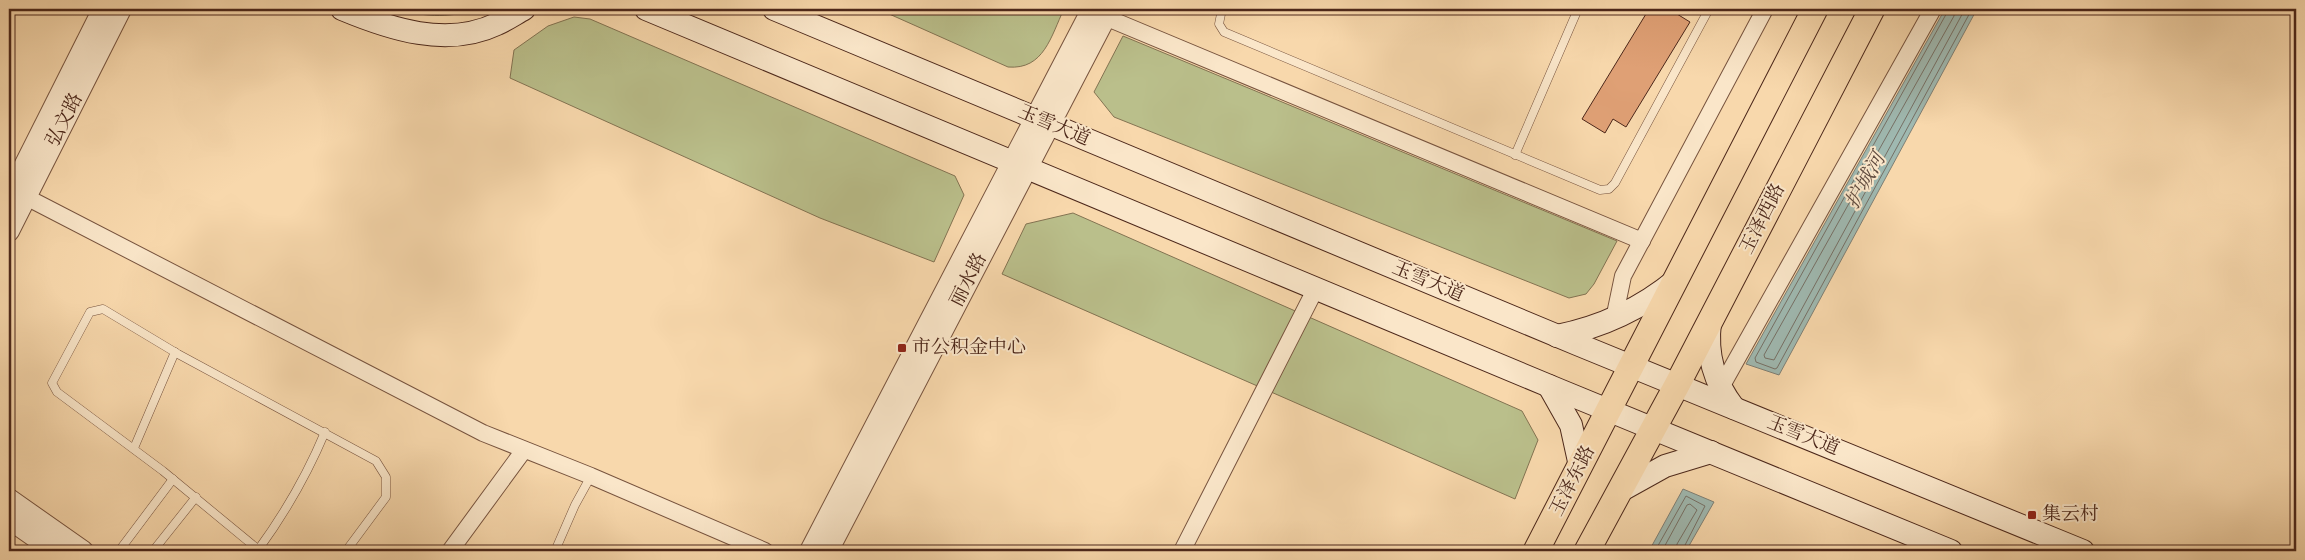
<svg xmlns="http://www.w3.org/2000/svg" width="2305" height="560" viewBox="0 0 2305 560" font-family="'IM FELL English','Noto Serif SC',serif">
<rect width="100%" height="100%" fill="#f8d8ac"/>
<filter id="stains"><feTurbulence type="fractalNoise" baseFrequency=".004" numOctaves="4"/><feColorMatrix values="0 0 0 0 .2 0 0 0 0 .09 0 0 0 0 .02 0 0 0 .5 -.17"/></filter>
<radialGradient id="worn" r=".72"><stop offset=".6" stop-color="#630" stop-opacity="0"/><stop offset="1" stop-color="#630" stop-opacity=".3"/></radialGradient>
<g fill="#babf8b" stroke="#837352">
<path d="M398 9H482C453 17 426 18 398 9Z"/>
<path d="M878 9H1064C1051 36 1044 70 1008 67Z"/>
<path d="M574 17 590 19 955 176 964 195 934 262 820 218 510 78 514 50 548 26Z"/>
<path d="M1123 36 1617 241 1594 284 1586 294 1569 298 1114 117 1094 92Z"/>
<path d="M1073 213 1522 411 1538 440 1515 499 1002 274 1026 224Z"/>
</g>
<g fill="#9fb9b1" stroke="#7e7f75">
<path d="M1945 9H1977L1779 375 1746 364Z"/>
<path d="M1683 489 1714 502 1686 551H1649Z"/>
</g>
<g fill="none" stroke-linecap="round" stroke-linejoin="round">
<g stroke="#767066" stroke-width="1">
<path d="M1949 9 1755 358 1756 362 1775 369 1777 368 1972 9"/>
<path d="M1955 9 1954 16 1764 355 1765 358 1774 360 1965 9"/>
<path d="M1655 551 1686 496 1705 506 1682 551"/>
<path d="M1662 551 1687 505 1690 504 1697 510 1677 544 1676 551"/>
</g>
</g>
<path fill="#dfa075" stroke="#4c271a" d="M1649 9H1680L1677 14 1690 22 1626 127 1613 119 1605 133 1582 119Z"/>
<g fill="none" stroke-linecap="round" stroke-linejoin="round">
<defs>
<g id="service">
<path d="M1222 9 1219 24 1224 32 1600 190 1609 189 1615 183 1709 9"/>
<path d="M1515 155 1578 9"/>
<path d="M134 448 175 352"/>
<path d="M258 550C285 513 307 475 325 432"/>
<path d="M119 551 173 479"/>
<path d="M153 551 196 497"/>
<path d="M260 551 163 471 57 392 52 383 90 312 103 309 178 354 376 461 386 477V497L346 551"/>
<path d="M555 551 575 505 591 476"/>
</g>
<g id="minor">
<path d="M1105 17 1642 241"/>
<path d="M26 197 483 433 591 476 765 551"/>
<path d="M1614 319 1623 276 1765 9"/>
<path d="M1720 389 1933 9"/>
<path d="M450 551 524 450"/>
<path d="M1182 551 1316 288"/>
</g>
<g id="tertiary">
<path d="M9 196 103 9"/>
<path d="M9 231 121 9"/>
<path d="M9 499 83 551"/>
<path d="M9 519 55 551"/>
<path d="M810 551 1092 9"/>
<path d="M828 551 1110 9"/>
</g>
<g id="secondary">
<path d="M342 9C390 29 447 48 497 24 506 20 515 14 524 9"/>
<path d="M646 9 1559 390 1951 551"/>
<path d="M774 9 1577 344 2083 551"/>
<path d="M1710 322C1706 355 1714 382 1734 408"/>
<path d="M1557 336C1602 327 1641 309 1676 280"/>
<path d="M1549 386 1571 425 1580 466"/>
<path d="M1620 491 1665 466 1711 452"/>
</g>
<g id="primary">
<path d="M1536 551 1815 9"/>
<path d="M1587 551 1677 385 1872 9"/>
</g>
</defs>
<use href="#service" stroke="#77533e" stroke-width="9"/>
<use href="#minor" stroke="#77533e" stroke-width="18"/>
<use href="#tertiary" stroke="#77533e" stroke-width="22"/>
<use href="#secondary" stroke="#4c271a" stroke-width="24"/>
<use href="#primary" stroke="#4c271a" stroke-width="27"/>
<use href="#service" stroke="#fae6c9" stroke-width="8"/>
<use href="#minor" stroke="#fae6c9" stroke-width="16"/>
<use href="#tertiary" stroke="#fae6c9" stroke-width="20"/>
<use href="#secondary" stroke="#fae6c9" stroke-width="22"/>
<use href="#primary" stroke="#f8d8ac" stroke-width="25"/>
</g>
<g fill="#8f2418" stroke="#fae6c9" stroke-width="2">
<rect x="897" y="343" width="10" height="10" rx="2.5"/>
<rect x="2027" y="510" width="10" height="10" rx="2.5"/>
</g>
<g text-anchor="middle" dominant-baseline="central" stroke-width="4" stroke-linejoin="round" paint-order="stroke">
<g font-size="19" fill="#4c271a" stroke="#fae6c9">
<text transform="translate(65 120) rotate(-63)">弘文路</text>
<text transform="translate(1054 126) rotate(23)">玉雪大道</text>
<text transform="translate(1763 219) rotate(-63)">玉泽西路</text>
<text transform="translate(969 280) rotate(-63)">丽水路</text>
<text transform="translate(1428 282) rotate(23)">玉雪大道</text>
<text transform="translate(1803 436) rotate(22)">玉雪大道</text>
<text transform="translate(1573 481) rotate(-63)">玉泽东路</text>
</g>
<g font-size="19" fill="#4c271a" stroke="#fae6c9" text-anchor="start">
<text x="912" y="348">市公积金中心</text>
<text x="2042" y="515">集云村</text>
</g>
<g font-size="20" font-style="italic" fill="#614c40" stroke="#fae6c9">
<text transform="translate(1866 181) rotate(-61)">护城河</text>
</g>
</g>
<rect width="2305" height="560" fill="none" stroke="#f8d8ac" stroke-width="30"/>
<rect x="10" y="10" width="2285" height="540" fill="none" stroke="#4c271a" stroke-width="2.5"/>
<rect x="15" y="15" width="2275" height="530" fill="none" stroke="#4c271a"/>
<rect width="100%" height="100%" filter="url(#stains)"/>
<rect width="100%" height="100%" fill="url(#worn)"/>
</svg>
